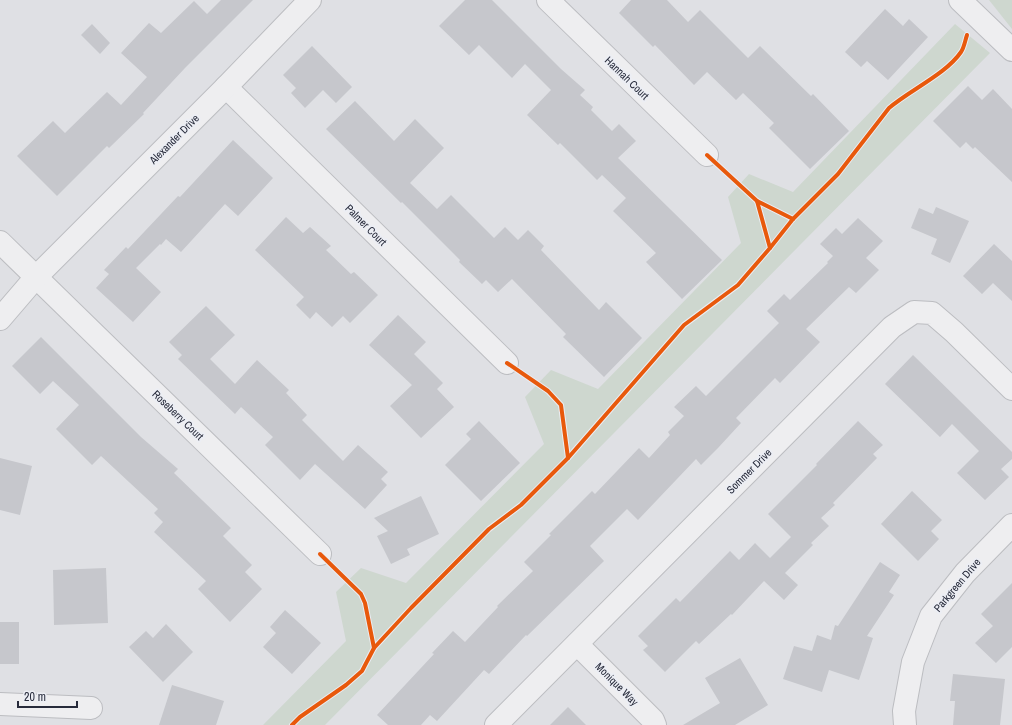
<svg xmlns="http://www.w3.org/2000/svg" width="1012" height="725" viewBox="0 0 1012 725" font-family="'Archivo Narrow',sans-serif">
<rect width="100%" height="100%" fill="#dfe0e4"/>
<g fill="#ced7cf">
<path d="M989 0H1012V29Z"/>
<path d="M955 24 990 53 325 725H263L346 641 336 592 361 568 406 583 544 444 525 397 551 370 598 389 741 243 728 197 749 174 793 192Z"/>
</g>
<g fill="#c6c7cc">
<path d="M221 0H253L185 68 143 113 144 114 109 148 107 146 57 196 17 156 53 121 65 133 107 92 121 105 147 77 121 53 149 23 161 33 194 1 207 14Z"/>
<path d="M465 0H492L561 69 585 90 580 95 593 107 591 110 612 131 619 124 636 141 618 158 722 260 682 299 646 262 656 253 613 211 626 198 602 175 597 180 560 143 558 145 527 115 551 90 525 64 512 78 479 45 469 55 439 26Z"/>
<path d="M631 0H667L688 22 700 10 748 58 760 46 811 96 813 94 849 131 810 169 769 128 774 123 743 93 736 100 707 72 694 85 655 45 653 47 619 13Z"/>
<path d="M885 9 903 26 909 19 928 37 888 80 867 61 861 67 845 52Z"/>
<path d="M92 24 110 43 100 54 81 35Z"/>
<path d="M312 46 352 87 336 103 323 90 305 108 291 93 296 88 283 75Z"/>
<path d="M968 86 982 100 993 89 1012 109V182L975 147 973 149 966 142 960 148 933 121Z"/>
<path d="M355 101 394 141 415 119 444 148 410 183 437 209 451 195 494 238 505 227 518 240 528 230 544 246 541 250 599 310 606 302 642 338 604 377 563 337 566 334 512 279 498 292 486 280 482 284 459 262 460 260 402 202 401 203 326 129Z"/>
<path d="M233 140 273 178 238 216 225 204 181 252 166 239 161 245 160 244 136 268 161 292 133 322 96 288 109 274 104 270 126 247 128 249 178 196 180 197Z"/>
<path d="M936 207 969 221 950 263 931 254 937 239 911 228 919 208 933 214Z"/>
<path d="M286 217 303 233 310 227 331 246 326 250 351 274 354 272 378 295 350 323 343 316 332 327 316 312 310 319 296 305 304 297 255 250Z"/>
<path d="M858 218 883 241 866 258 879 270 856 293 849 287 806 329 820 342 780 383 775 378 736 418 741 423 718 448 701 465 696 459 638 520 627 509 590 546 604 561 527 636 526 635 489 674 484 670 437 721 430 715 421 725H388L377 715 434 654 432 653 453 631 465 642 498 607 497 606 533 571 524 562 551 535 549 534 592 491 595 494 639 448 649 458 670 435 668 432 684 416 674 407 696 386 706 396 779 323 767 311 784 294 790 300 828 263 827 262 833 256 820 244 836 228 842 234Z"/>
<path d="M994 244 1012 261V301L993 283 982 294 963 276Z"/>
<path d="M206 306 235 335 210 359 235 384 257 360 289 390 286 393 307 415 302 420 343 461 358 445 388 472 381 479 387 485 365 509 315 464 300 480 265 445 273 437 241 407 235 414 178 359 182 355 169 342Z"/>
<path d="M398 315 426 342 414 354 443 383 437 389 454 407 421 438 390 406 412 385 369 345Z"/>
<path d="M41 337 141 437 178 469 174 473 231 528 223 536 252 565 245 572 262 589 230 622 198 589 206 581 154 532 163 522 154 513 158 509 101 456 92 465 56 429 79 405 53 381 40 394 12 366Z"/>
<path d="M913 355 1012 452V459L1001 469 1009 477 985 500 957 473 979 451 952 424 940 437 885 384Z"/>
<path d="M479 421 520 463 481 501 445 465 471 439 466 434Z"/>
<path d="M858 421 883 445 873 454 877 458 833 503 835 505 821 518 829 526 811 543 813 545 785 573 798 585 784 600 764 581 732 615 731 614 699 644 696 641 665 672 643 650 648 646 638 636 676 598 680 602 730 551 739 560 755 543 770 558 791 537 768 514 817 465 816 464Z"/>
<path d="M0 458 32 466 20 515 0 510Z"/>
<path d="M912 491 942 520 931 531 939 539 918 561 881 524Z"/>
<path d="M421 496 439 534 407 549 410 555 391 564 377 536 388 531 374 518Z"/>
<path d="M880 562 900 575 889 592 894 595 867 636 873 638 859 680 829 670 822 692 783 679 794 646 812 651 817 635 831 640 835 625 838 626Z"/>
<path d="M106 568 108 623 54 625 53 570Z"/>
<path d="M1012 583V647L996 663 975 643 993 626 981 614Z"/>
<path d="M285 610 321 643 292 674 263 647 276 633 270 627Z"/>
<rect x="0" y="622" width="19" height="42"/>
<path d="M166 624 193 652 163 682 129 647 146 631 153 638Z"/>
<path d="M740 658 768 705 735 725H683L720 703 705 678Z"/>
<path d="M953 674 1005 679 1000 725H953L955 701H950Z"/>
<path d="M172 685 224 701 216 725H159Z"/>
<path d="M568 707 586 725H550Z"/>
</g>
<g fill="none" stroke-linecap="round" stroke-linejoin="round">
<defs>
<g id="minor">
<path d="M548 0 707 155"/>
<path d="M960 0 1012 50"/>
<path d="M226 87 507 363"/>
<path d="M0 242 320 554"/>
<path d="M0 319 36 277 226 87 310 0"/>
<path d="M577 644 653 720 655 725"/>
<path d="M0 704 91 708"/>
<path d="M496 725 892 327 914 312 932 313 954 332 1012 389"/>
<path d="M905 725 904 711 913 662 931 616 965 573 1012 525"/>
</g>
</defs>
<use href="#minor" stroke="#bcbdc1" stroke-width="24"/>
<use href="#minor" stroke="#eeeef0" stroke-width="22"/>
<defs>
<g id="cycleway">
<path d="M707 155 757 201 793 219"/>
<path d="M770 248 793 219 838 174 889 108C910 90 946 74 961 52 964 48 965 41 967 35"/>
<path d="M507 363 548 391 561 405 568 458"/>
<path d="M320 554 361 594 365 603 374 648"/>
<path d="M292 725 300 717 346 685 362 671 374 648 411 608 489 529 521 505 568 458 684 325 738 285 770 248 757 201"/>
</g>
</defs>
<use href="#cycleway" stroke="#eceef4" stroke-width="6"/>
<use href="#cycleway" stroke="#e8590c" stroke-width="4"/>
</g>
<g text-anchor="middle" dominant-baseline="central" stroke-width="4" stroke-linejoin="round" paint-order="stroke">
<g font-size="11" fill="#272b3b" stroke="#eceef4">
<text transform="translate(627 78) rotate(44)">Hannah Court</text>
<text transform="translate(174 139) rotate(-45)">Alexander Drive</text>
<text transform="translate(366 225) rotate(45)">Palmer Court</text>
<text transform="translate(178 415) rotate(44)">Roseberry Court</text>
<text transform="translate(749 471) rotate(-45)">Sommer Drive</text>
<text transform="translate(957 585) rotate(-50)">Parkgreen Drive</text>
<text transform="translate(617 684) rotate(45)">Monique Way</text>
</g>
</g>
<path d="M18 701v6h59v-6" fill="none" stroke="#272b3b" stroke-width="2"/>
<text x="24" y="701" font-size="12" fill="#272b3b" stroke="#eceef4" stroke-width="3" paint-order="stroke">20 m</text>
</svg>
